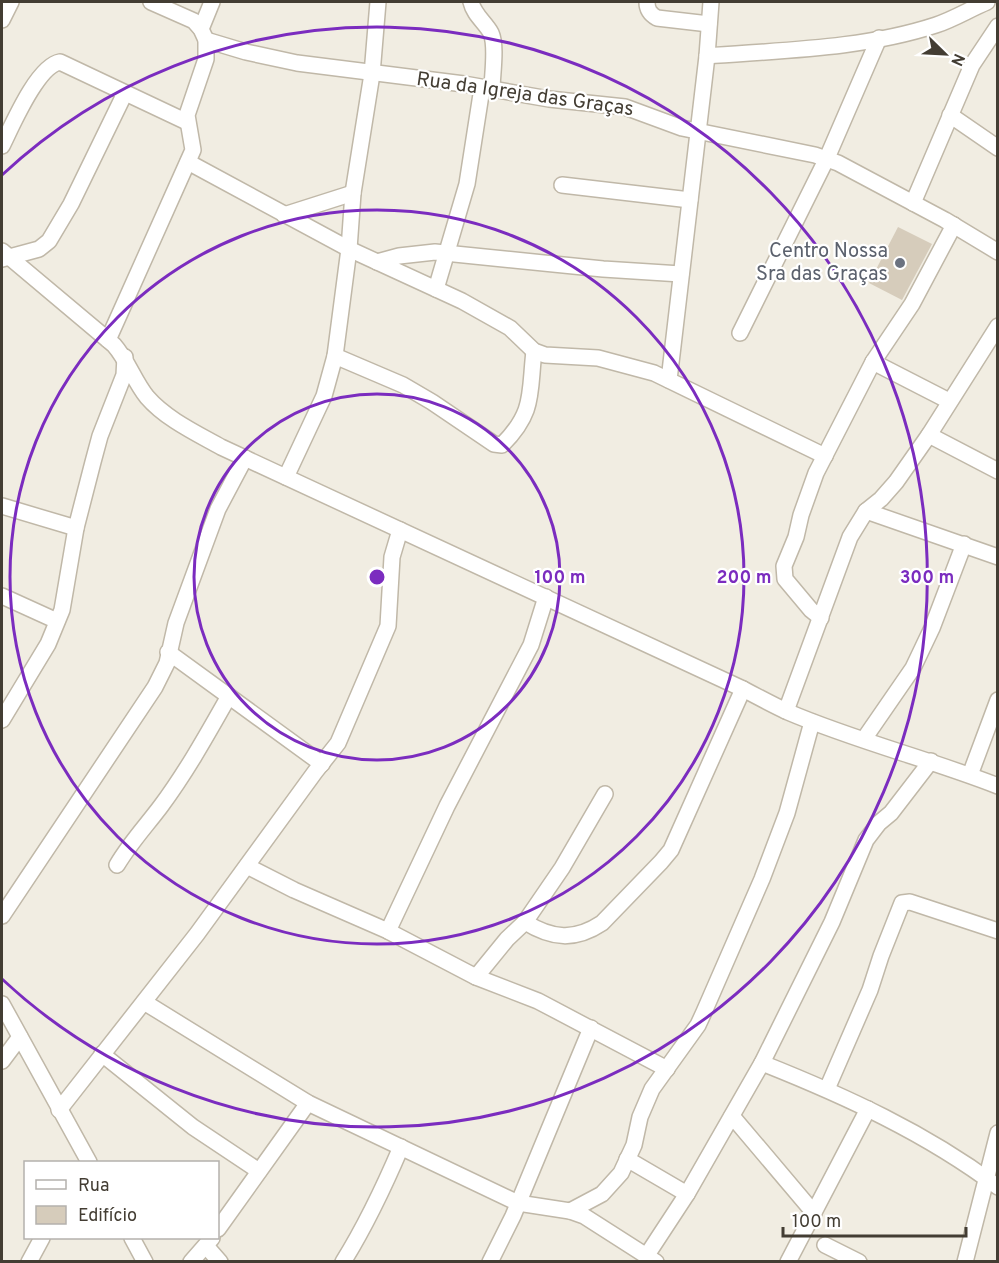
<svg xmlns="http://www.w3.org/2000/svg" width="999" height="1263" viewBox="0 0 999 1263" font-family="Overpass,sans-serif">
<rect width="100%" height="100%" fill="#f1ede2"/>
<path fill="#d6ccbb" d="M898 227 932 244 902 300 869 283Z"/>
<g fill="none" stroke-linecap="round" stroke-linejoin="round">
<defs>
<g id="minor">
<path d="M471 2C474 15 485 22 491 33 497 46 492 75 492 90"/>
<path d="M647 2C647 10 650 14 657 18L709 24"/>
<path d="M2 20 11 2"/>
<path d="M201 29 212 2"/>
<path d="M206 40 246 52 297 63 464 84 549 99 625 107 682 128 815 155 838 163 945 220 998 252"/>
<path d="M707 56C783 50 863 49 936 25 954 19 970 9 987 2"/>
<path d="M950 115 998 148"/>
<path d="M2 146C12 126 37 66 60 62L187 122"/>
<path d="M188 162 349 249 462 301 510 328 534 351 545 355 598 358 654 373 825 456"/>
<path d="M562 185 690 200"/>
<path d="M913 203 972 65 998 26"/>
<path d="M284 215 353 193"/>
<path d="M2 251 114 345C128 361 134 381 147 397 166 419 196 433 221 447L743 689C758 697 773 705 788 712 856 741 929 759 998 786"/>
<path d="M2 259 39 249 49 241 71 204 125 93"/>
<path d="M377 262 399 256 435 252 603 269 681 274"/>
<path d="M436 289 467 184 482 88"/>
<path d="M740 333 827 158 879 38"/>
<path d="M108 340 193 150 187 115 206 59V40L201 29 194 21 151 2"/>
<path d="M335 356 403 385 432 402 494 444 502 445C535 412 529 394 534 351"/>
<path d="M873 362 949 401"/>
<path d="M669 380 707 56 711 2"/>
<path d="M929 435 998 471"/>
<path d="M286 477 324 396 335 356 349 249 353 193 372 74 378 2"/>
<path d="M2 506 76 528"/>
<path d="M866 511 998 557"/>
<path d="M2 596 57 621"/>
<path d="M821 618 811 610 785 579 784 566 796 537 801 515 816 473 873 362 912 304 954 225"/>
<path d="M168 652 322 764"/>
<path d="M786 711 850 537 866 511 881 499 896 482 929 435 998 326"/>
<path d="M2 720 48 644 62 610 76 528 93 462 100 436 124 375 125 357"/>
<path d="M864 739 913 668 932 628 964 544"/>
<path d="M970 775 998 700"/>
<path d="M117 865C130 843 146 826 161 806 187 771 208 733 229 696"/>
<path d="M247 866 294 890 388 931 476 977 538 1001 667 1069"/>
<path d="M2 916 155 687 167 663 176 623 218 509 245 458"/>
<path d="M525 922C552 939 575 941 602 923L661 862 671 850 743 689"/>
<path d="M388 931 447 806 531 645 546 597"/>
<path d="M476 977 507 939 525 922 562 868 605 794"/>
<path d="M144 1002 308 1103 518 1203 570 1211 584 1216 656 1262"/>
<path d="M2 1004 89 1162"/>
<path d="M102 1054 193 1127 259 1171"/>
<path d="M2 1061 20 1037"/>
<path d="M762 1063C845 1096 926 1133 998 1187"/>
<path d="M827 1089 870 990 881 956 902 903 910 902 998 931"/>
<path d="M59 1110 197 934 315 772 338 743 388 626 392 557 400 530"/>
<path d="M732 1116 814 1213"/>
<path d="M627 1159 687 1194"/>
<path d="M570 1211 602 1194 621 1173 634 1145 640 1117 652 1089 698 1025 704 1012 762 879 787 813 812 722"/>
<path d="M218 1229 308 1103"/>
<path d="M132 1238 145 1262"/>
<path d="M825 1245 859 1262"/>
<path d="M206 1246 220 1262"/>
<path d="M647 1255 687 1194 762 1063 832 922 866 840 879 823 891 813 931 761"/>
<path d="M29 1262 42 1238"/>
<path d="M191 1262 212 1238"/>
<path d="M343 1262C366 1225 384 1187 401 1147"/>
<path d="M490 1262 513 1216 591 1028"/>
<path d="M788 1262 868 1109"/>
<path d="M965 1262 998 1133"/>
</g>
</defs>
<use href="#minor" stroke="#c0b8a8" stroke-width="18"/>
<use href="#minor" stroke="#fff" stroke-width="15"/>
</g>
<g fill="none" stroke="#7b2cbf" stroke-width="3">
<circle cx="377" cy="577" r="183"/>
<circle cx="377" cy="577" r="367"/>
<path d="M2 175A550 550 0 1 1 2 979"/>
</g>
<circle fill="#6b7280" stroke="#fff" stroke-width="2" cx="900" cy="263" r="6"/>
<g text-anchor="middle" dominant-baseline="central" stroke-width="4.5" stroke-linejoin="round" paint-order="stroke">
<g font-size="20" fill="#433d33" stroke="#fff">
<text transform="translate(525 95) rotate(8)">Rua da Igreja das Graças</text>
</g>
<g font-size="20" fill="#5b616d" stroke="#fff" text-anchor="end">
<text x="888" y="252">Centro Nossa<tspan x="888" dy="23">Sra das Graças</tspan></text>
</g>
</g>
<circle cx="377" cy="577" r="9" fill="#7b2cbf" stroke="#fff" stroke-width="3"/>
<g font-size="18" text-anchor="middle" font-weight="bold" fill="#7b2cbf" stroke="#fff" stroke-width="4.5" stroke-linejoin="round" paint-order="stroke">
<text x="560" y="583">100 m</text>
<text x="744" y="583">200 m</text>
<text x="927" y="583">300 m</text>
</g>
<rect width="999" height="1263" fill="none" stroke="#433d33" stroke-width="6"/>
<rect x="24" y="1161" width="195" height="78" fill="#ffffff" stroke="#b4b1ad" stroke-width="1.5"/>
<rect x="36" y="1180" width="30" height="9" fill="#ffffff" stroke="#b4b1ad" stroke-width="1.5"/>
<text x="78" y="1191" font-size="18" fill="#433d33">Rua</text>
<rect x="36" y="1206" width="30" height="18" fill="#d6ccbb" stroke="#b4b1ad" stroke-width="1.5"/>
<text x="78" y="1221" font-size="18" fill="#433d33">Edifício</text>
<g transform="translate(945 54) rotate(114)" stroke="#ffffff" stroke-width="4.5" paint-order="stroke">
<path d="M0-4.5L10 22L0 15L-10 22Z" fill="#433d33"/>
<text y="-9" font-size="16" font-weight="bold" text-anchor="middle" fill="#433d33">N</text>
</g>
<path d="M783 1227v9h183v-9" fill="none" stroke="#433d33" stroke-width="3"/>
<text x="792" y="1227" font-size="18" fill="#433d33" stroke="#ffffff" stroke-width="4.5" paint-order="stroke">100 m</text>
</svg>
